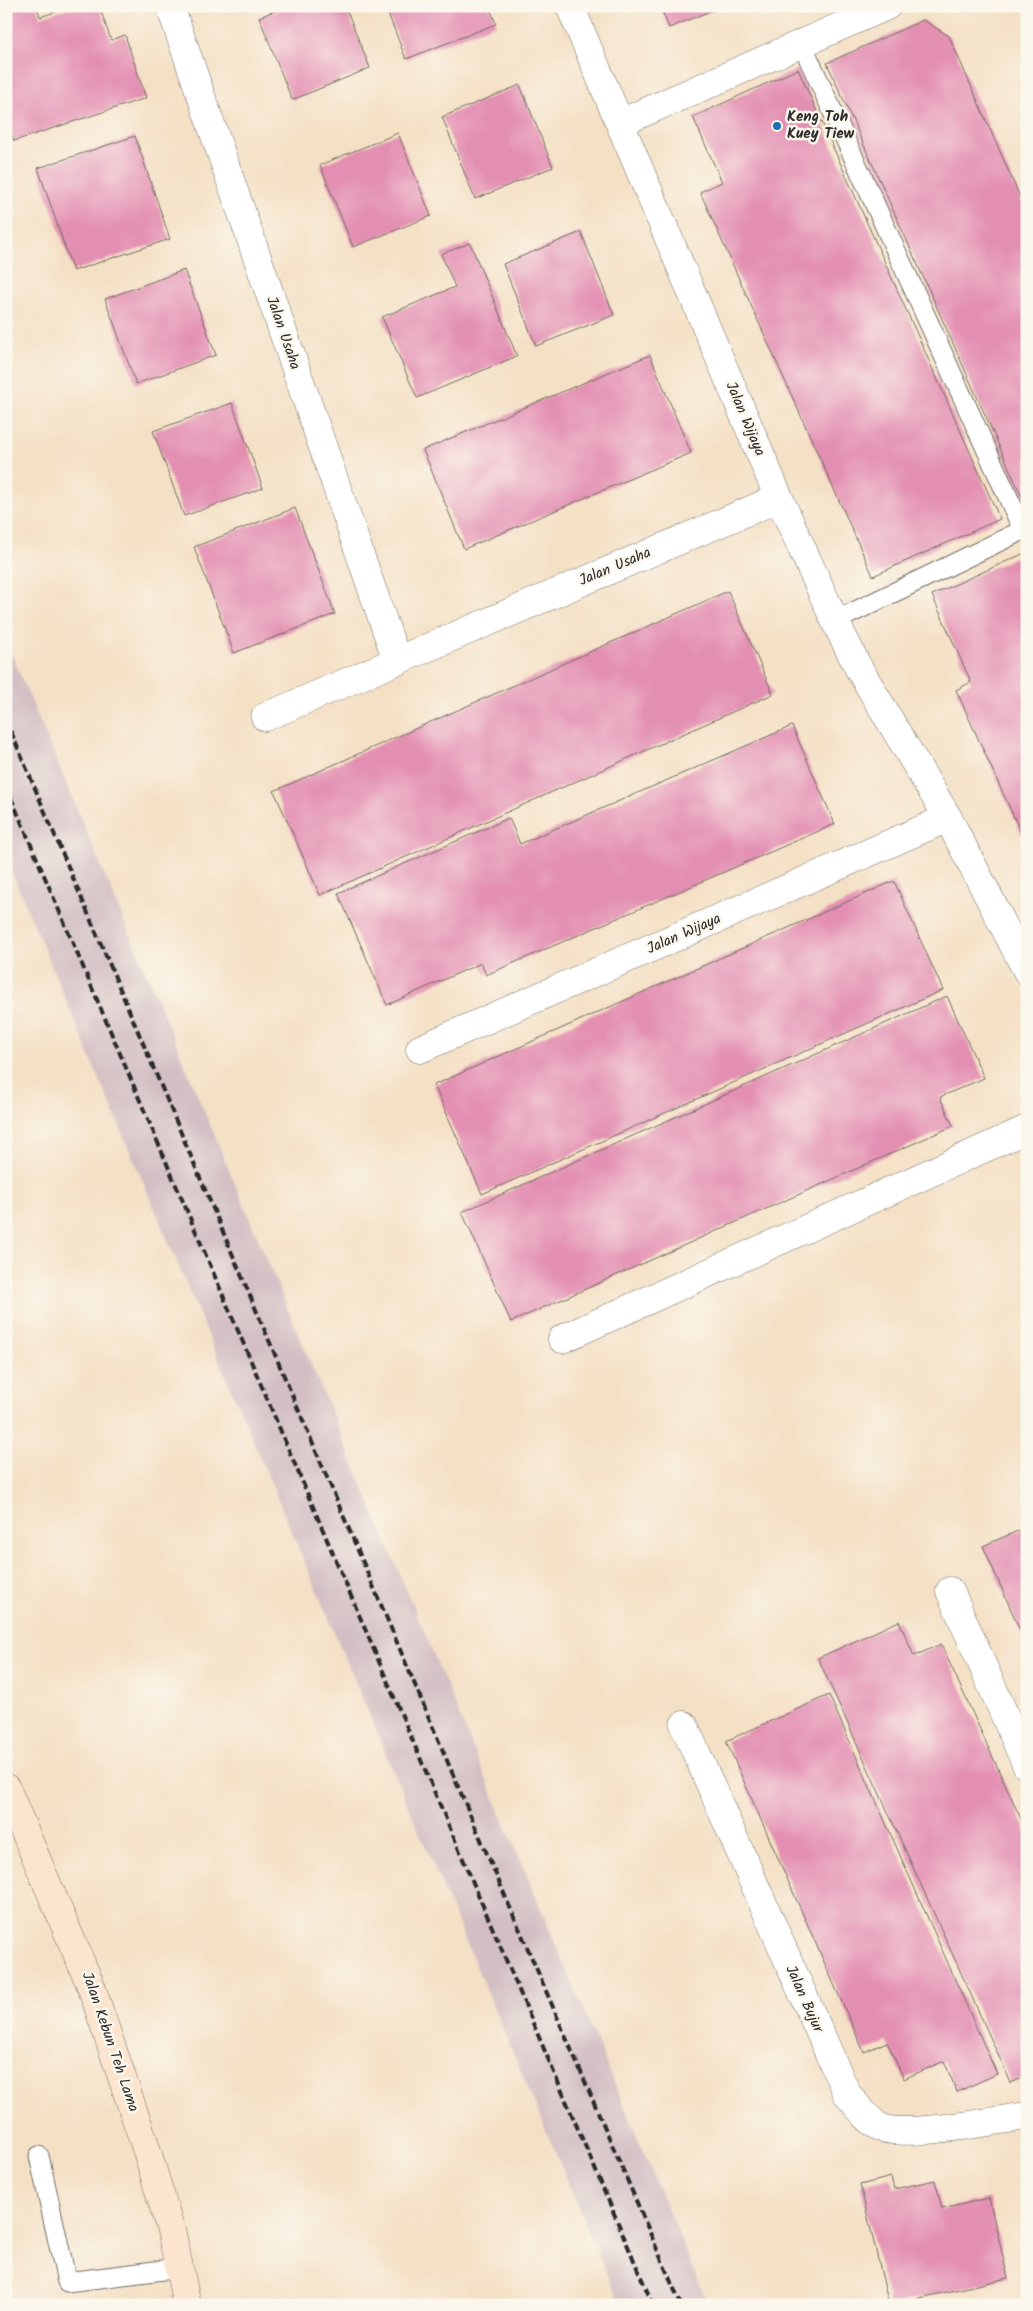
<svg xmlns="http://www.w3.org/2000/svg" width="1033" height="2311" viewBox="0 0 1033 2311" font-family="Kalam,sans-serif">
<rect width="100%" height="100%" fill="#fbf7ec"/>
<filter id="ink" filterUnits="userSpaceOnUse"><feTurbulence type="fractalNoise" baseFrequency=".02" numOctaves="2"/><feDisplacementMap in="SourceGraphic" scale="10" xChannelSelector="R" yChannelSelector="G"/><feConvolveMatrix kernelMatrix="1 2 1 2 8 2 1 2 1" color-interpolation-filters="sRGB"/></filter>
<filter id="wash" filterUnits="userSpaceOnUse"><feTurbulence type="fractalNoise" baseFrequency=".0096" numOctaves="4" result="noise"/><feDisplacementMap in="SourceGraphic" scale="20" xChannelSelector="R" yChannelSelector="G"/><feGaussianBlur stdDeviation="1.12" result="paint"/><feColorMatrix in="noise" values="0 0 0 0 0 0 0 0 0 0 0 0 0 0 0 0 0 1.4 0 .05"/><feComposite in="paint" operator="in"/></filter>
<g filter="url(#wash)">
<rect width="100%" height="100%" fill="#f4e0c5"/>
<path fill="#d2bec3" d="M6 641 708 2305H620L6 859Z"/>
<g id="blocks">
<g fill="#e38fb2">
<path d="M20 6H37L40 17 73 6H99L111 40 125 35 146 98 14 141 6 118V11Z"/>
<path d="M287 6H345L370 68 292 100 259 17Z"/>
<path d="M385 6H489L496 24 406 59Z"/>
<path d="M660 6H722L669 28Z"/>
<path d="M923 20 949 36 1027 213V508L827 63Z"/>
<path d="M798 69 1000 519 873 576 700 192 722 182 693 117Z"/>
<path d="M520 85 553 167 475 199 442 117Z"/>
<path d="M398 133 431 216 353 247 320 165Z"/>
<path d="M135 136 170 239 73 271 38 168Z"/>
<path d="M581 232 614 315 536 346 503 264Z"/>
<path d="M470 243 517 356 417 398 382 317 455 287 441 254Z"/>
<path d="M184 270 216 355 136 384 105 299Z"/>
<path d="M650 355 691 453 464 549 423 450Z"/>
<path d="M232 403 263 488 184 516 153 431Z"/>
<path d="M295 508 335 614 234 653 194 547Z"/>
<path d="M1027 552V846L956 690 971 682 932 595Z"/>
<path d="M728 591 773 694 320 895 274 791Z"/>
<path d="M792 726 835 824 486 975 481 963 387 1005 338 893 509 818 520 844Z"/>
<path d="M894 881 943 990 482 1194 434 1085Z"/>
<path d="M947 996 984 1078 940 1097 953 1126 511 1322 462 1212Z"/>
<path d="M1027 1527V1646L983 1546Z"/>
<path d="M899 1621 914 1656 941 1644 1027 1832V2076L1011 2083 818 1658Z"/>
<path d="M829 1695 997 2074 957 2092 944 2061 904 2079 887 2042 864 2052 726 1741Z"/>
<path d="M1023 2162H1027V2185H1026Z"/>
<path d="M891 2177 894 2189 935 2180 942 2209 989 2198 1008 2278 889 2305 860 2185Z"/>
</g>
</g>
</g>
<g filter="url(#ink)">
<use href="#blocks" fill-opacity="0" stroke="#716a61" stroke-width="1"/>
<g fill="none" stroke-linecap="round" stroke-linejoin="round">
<defs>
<g id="lane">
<path d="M802 44 1023 530 835 621"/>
<path d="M39 2156 67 2282 179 2268"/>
</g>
<g id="street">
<path d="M170 6 397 661"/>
<path d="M570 6 779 498 835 621 858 667 948 818 1027 971"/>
<path d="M620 123 887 6"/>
<path d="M265 717 779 498"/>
<path d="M420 1049 948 818"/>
<path d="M562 1339 1027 1129"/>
<path d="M950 1591 1027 1766"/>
<path d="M684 1725 847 2094C857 2105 867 2120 880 2127 902 2139 998 2120 1027 2116"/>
</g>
<path id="secondary" d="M6 1788 91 1986 147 2151 172 2234 187 2305"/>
</defs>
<use href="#lane" stroke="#716a61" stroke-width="21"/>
<use href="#street" stroke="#716a61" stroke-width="29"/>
<use href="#secondary" stroke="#716a61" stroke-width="29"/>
<use href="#lane" stroke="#fff" stroke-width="19"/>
<use href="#street" stroke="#fff" stroke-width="28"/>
<use href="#secondary" stroke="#fce5cf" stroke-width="28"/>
<g stroke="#2b2b2b" stroke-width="4" stroke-dasharray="8 4" stroke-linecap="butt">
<path d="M6 720 457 1784 681 2305"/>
<path d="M6 786 653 2305"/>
</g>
</g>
</g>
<circle fill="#1f6fb2" stroke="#fbf7ec" stroke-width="2" cx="777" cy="126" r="5"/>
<g text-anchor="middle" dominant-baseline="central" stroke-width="5" stroke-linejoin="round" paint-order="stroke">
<g font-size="15" font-weight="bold" fill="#2b2b2b" stroke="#fbf7ec" text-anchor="start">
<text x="787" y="117">Keng Toh<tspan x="787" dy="17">Kuey Tiew</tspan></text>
</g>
<g font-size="15" fill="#2b2b2b" stroke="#fbf7ec">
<text transform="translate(283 333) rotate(71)">Jalan Usaha</text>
<text transform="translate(745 419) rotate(67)">Jalan Wijaya</text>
<text transform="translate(615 567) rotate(-23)">Jalan Usaha</text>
<text transform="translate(684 934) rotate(-24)">Jalan Wijaya</text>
<text transform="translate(804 1999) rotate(66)">Jalan Bujur</text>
<text transform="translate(110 2042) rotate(71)">Jalan Kebun Teh Lama</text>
</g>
</g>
<rect width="1033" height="2311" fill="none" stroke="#fbf7ec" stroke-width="25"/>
</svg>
